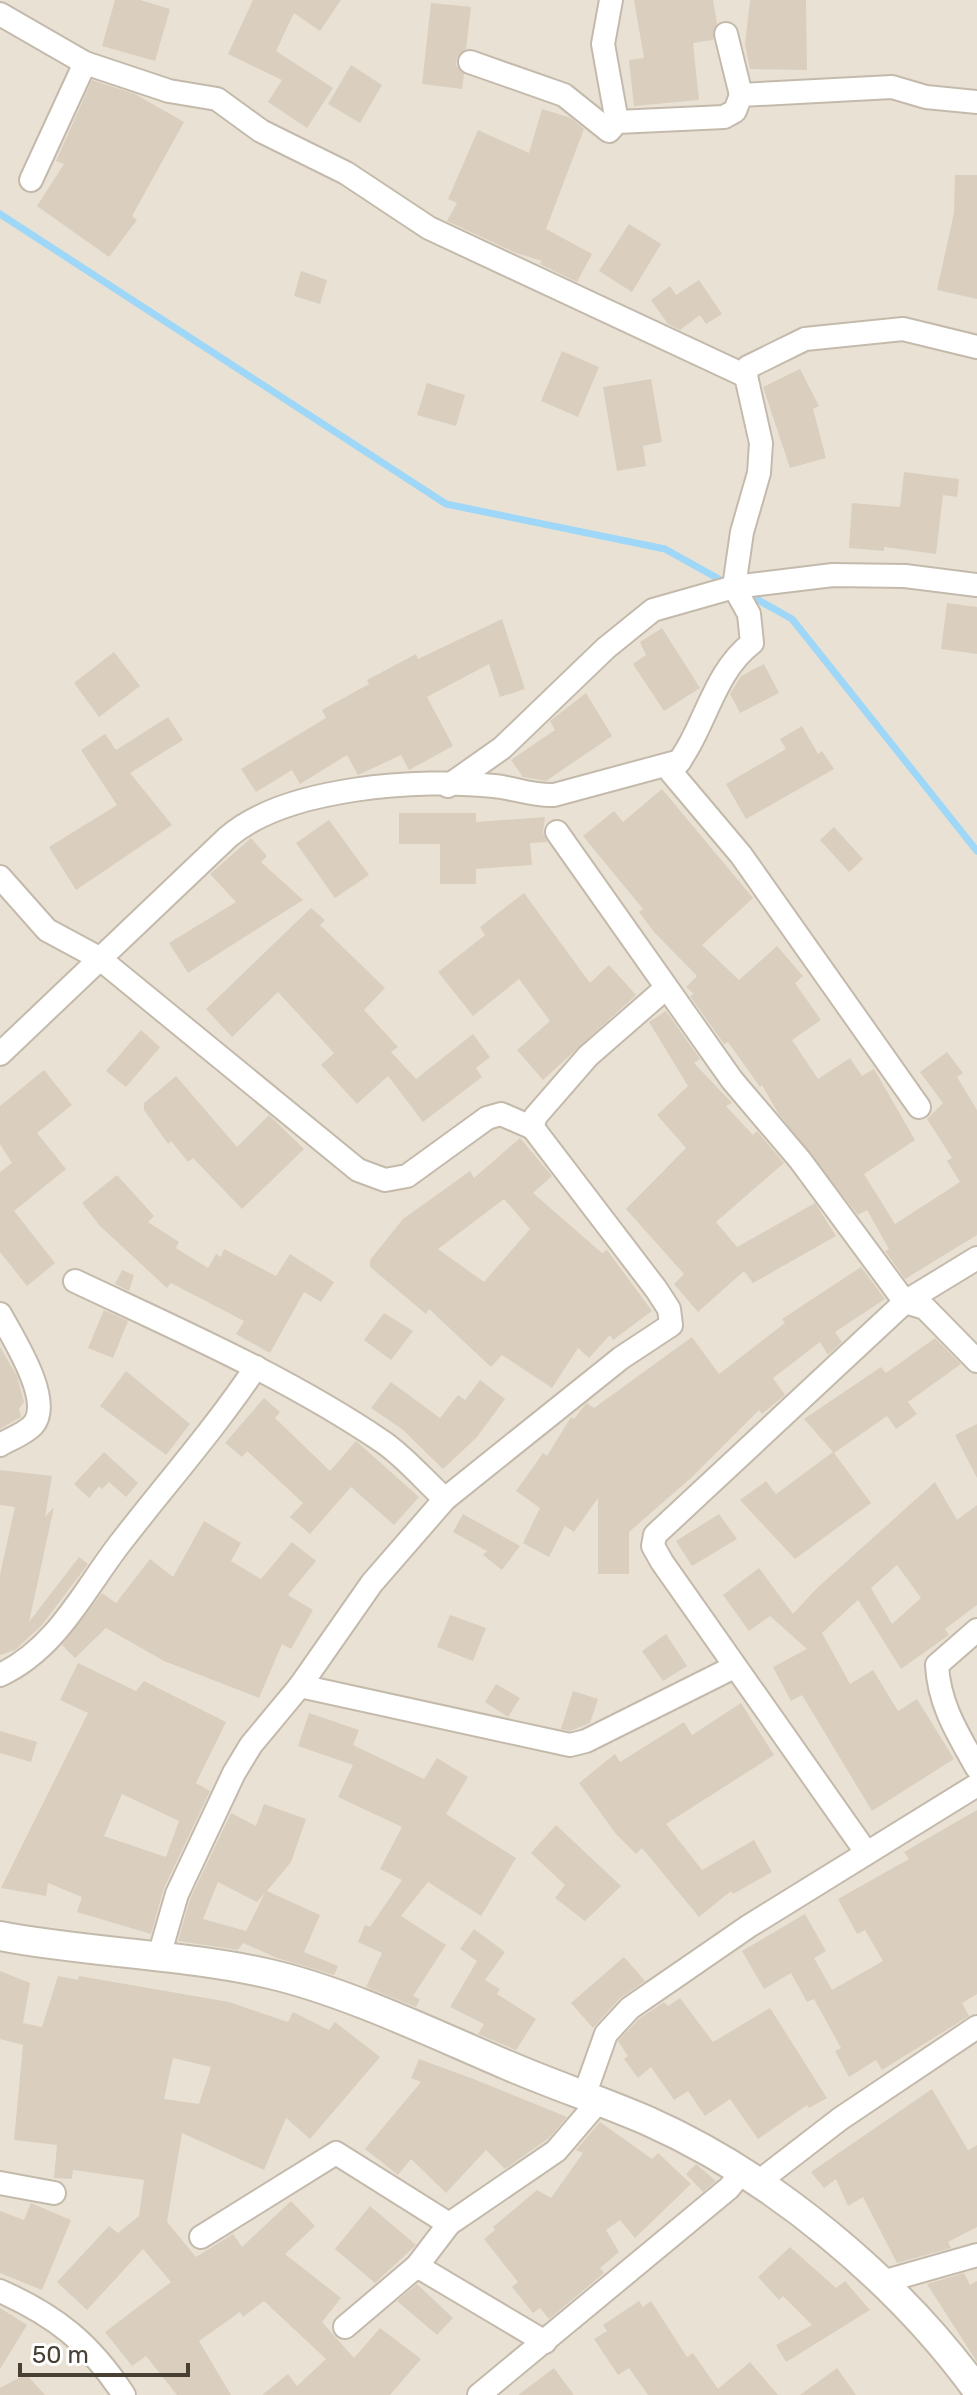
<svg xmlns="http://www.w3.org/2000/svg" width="977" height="2395" viewBox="0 0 977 2395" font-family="Rubik,sans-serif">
<rect width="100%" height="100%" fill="#f5f0e7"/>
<rect fill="#e9e2d4" x="0" y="0" width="977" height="2395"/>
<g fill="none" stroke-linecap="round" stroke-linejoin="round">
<g stroke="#9ed7f7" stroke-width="7">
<path d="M0 214 446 504 665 549 726 583"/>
<path d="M744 592 792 619 977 851"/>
</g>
</g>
<g fill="#dacebe" fill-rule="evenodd">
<path d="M115 0H140L170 9 155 61 102 46Z"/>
<path d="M253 0H341L320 31 294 13 276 51 333 88 307 128 268 102 282 80 228 54Z"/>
<path d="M634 0H713L717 24 713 40 693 43 699 100 634 106 629 60 644 58Z"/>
<path d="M750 0H806L807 70 750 69 745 44Z"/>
<path d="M431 3 471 7 466 49 457 58 456 65 464 74 462 89 422 84Z"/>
<path d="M351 65 382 85 360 123 328 104Z"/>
<path d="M92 80 135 94 184 122 132 216 137 220 109 257 37 206 64 164 56 161Z"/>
<path d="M542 109 571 118 584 129 546 229 592 254 577 282 540 264 542 261 516 253 447 221 457 203 448 199 478 130 529 153Z"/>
<path d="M955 175H977V299L937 290 954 213Z"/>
<path d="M629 224 661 244 632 292 599 271Z"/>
<path d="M301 271 327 280 320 304 294 296Z"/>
<path d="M699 280 722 314 706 324 700 315 680 330 668 324 651 300 670 286 676 295Z"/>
<path d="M562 351 599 367 578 417 541 401Z"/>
<path d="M800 369 819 406 813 409 826 458 790 468 763 387Z"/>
<path d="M651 379 662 442 643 446 646 466 617 471 603 387Z"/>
<path d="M427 383 465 395 456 426 417 415Z"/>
<path d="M904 472 959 479 957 497 943 495 936 554 884 547V551L849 548 852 503 900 507Z"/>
<path d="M947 603 977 607V654L941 649Z"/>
<path d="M502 619 525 689 500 697 489 664 427 697 453 746 409 770 401 755 358 775 347 755 300 784 292 770 256 792 241 769 326 718 322 710 369 684 367 680 416 654 418 659Z"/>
<path d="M662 628 700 688 664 711 633 664 646 655 640 642Z"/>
<path d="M114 652 140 686 99 717 74 683Z"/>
<path d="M764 664 779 693 740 713 730 694 741 676Z"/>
<path d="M586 693 612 736 546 781 523 777 511 760 555 730 550 721Z"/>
<path d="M168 717 183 740 130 773 172 825 76 890 49 847 117 805 81 750 105 734 116 750Z"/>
<path d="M802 726 818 754 822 751 834 769 746 819 726 784 786 749 780 739Z"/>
<path d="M662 789 753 898 702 945 739 980 777 946 803 976 795 983 821 1020 792 1040 818 1079 850 1058 862 1076 874 1069 915 1140 864 1174 895 1224 960 1182 947 1161 952 1158 927 1119 943 1103 920 1072 947 1052 963 1073 957 1077 977 1110V1235L905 1279 885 1251 889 1249 867 1210 858 1215 778 1113 762 1085 760 1087 728 1042 724 1044 690 996 694 994 686 987 697 976 654 932 639 912 643 909 583 836 614 811 623 822Z"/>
<path d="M399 813H476V822L545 817 543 832 547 842 530 843 532 865 476 869V884H440V844H399Z"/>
<path d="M329 820 369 875 335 898 296 843Z"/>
<path d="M834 827 863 859 849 872 820 840Z"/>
<path d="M251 838 267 856 261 862 303 900 188 973 169 943 236 902 210 874Z"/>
<path d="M524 893 590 983 609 965 636 995 543 1080 517 1050 550 1021 519 979 473 1016 438 972 485 935 480 927Z"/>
<path d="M311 908 325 920 320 925 385 988 364 1010 398 1047 391 1052 416 1079 473 1034 490 1057 476 1068 482 1077 423 1122 388 1076 357 1104 321 1065 334 1053 278 992 232 1037 206 1009Z"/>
<path d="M666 1011 700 1059 694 1063 732 1103 726 1106 753 1135 757 1131 784 1163 716 1222 737 1247 815 1203 836 1236 753 1283 744 1271 698 1312 674 1284 684 1274 626 1209 686 1148 657 1115 688 1086 649 1022Z"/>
<path d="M141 1030 160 1047 126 1087 106 1071Z"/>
<path d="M44 1070 72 1105 37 1133 66 1169 14 1211 55 1263 27 1286 0 1252V1172L12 1163 0 1144V1106Z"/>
<path d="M176 1076 237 1147 269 1115 304 1149 242 1209 193 1158 188 1162 171 1141 168 1144 144 1110V1103Z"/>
<path d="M520 1138 552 1176 533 1193 602 1253 607 1250 652 1311 613 1340 610 1335 589 1358 578 1348 552 1388 502 1355 491 1367 429 1309 426 1314 370 1267V1260L403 1219 470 1171 474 1178ZM504 1199 530 1229 484 1282 438 1249Z"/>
<path d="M117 1175 154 1216 148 1222 179 1242 176 1248 208 1268 216 1254 221 1257 224 1249 276 1276 290 1254 334 1282 321 1302 304 1292 270 1353 236 1334 244 1321 171 1283 167 1288 100 1226 82 1203Z"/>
<path d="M861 1267 885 1299 835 1332 842 1342 828 1355 820 1342 773 1378 785 1395 762 1414 759 1410 691 1478 629 1532V1574H598V1498L574 1532 565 1526 549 1557 523 1543 540 1508 516 1491 543 1453 547 1456 571 1417 574 1419 584 1406 587 1403 594 1408 692 1337 719 1374 785 1323 782 1319Z"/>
<path d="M122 1270 134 1275 129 1291 115 1284Z"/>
<path d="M104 1310 128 1321 113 1358 88 1348Z"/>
<path d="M384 1313 413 1331 391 1360 364 1340Z"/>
<path d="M935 1338 961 1364 908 1402 917 1414 896 1429 887 1416 834 1453 871 1503 795 1559 740 1500 766 1481 776 1494 833 1452 804 1419 881 1367 886 1373Z"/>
<path d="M0 1347 17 1376 24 1402 19 1409 21 1417 0 1429Z"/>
<path d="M126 1371 190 1424 166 1455 100 1406Z"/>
<path d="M480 1380 505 1399 477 1437 443 1469 402 1429 371 1408 391 1382 440 1418 458 1395 465 1400Z"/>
<path d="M264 1398 280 1412 275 1418 330 1471 356 1441 419 1497 394 1525 351 1487 310 1534 290 1517 303 1503 247 1451 242 1457 225 1443Z"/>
<path d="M977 1424V1478L955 1435Z"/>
<path d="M104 1452 138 1483 126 1497 109 1482 102 1489 99 1486 89 1498 74 1484Z"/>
<path d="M0 1470 52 1476 45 1517 54 1507 29 1622 79 1557 88 1564 42 1625 15 1650 0 1655V1575L15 1507 0 1505Z"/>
<path d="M935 1482 957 1520 977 1505V1605L945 1629 949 1635 901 1669 858 1600 822 1633 850 1684 873 1670 898 1711 917 1699 954 1759 872 1811 802 1695 791 1701 773 1667 807 1649 770 1616 749 1631 723 1595 759 1568 793 1614 816 1589ZM897 1565 921 1598 892 1624 871 1588Z"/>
<path d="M463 1514 520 1546 502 1570 483 1555 487 1551 453 1532Z"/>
<path d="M719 1514 737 1539 692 1566 676 1541Z"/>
<path d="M204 1521 241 1543 231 1561 261 1579 292 1542 316 1561 288 1595 313 1610 291 1649 282 1644 259 1698 164 1661 106 1628 75 1658 62 1645 102 1593 116 1603 150 1559 173 1577Z"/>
<path d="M450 1615 486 1628 473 1661 437 1647Z"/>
<path d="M666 1634 687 1666 663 1681 642 1651Z"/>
<path d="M78 1663 136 1691 144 1681 226 1722 196 1783 210 1791 164 1888 151 1934 77 1912 82 1897 48 1883 46 1896 1 1888 88 1713 60 1700ZM122 1794 179 1821 166 1857 104 1836Z"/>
<path d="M496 1684 520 1698 508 1717 485 1702Z"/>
<path d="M573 1691 598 1699 590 1723 570 1731 561 1729Z"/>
<path d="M741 1703 774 1755 666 1824 702 1870 754 1840 772 1872 733 1894 731 1891 699 1917 642 1848 636 1854 616 1834 579 1783 615 1754 620 1762 684 1722 692 1735Z"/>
<path d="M309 1713 359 1730 353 1745 424 1779 437 1758 468 1777 446 1814 516 1858 481 1916 428 1882 401 1916 446 1945 413 1996 420 1999 416 2007 366 1987 382 1953 358 1942 365 1925 370 1927 402 1880 380 1869 402 1827 338 1797 353 1765 298 1746Z"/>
<path d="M0 1731 37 1742 31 1762 0 1753Z"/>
<path d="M264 1804 306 1819 291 1862 267 1891 320 1915 304 1952 338 1966 334 1975 277 1958 243 1943 238 1950 178 1941 190 1899 231 1813 256 1826ZM218 1882 257 1902 265 1893 246 1931 203 1919Z"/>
<path d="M977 1810V1994L962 2003 969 2016 882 2070 876 2060 849 2077 835 2051 841 2048 814 1999 807 2002 791 1973 764 1989 742 1951 805 1914 826 1951 814 1958 832 1990 883 1961 865 1930 857 1934 838 1899 909 1859 904 1852Z"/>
<path d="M556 1825 621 1886 585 1921 555 1898 565 1885 531 1853Z"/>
<path d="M474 1929 505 1952 485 1980 500 1989 497 1994 536 2019 516 2050 478 2034 484 2024 450 2007 477 1961 460 1949Z"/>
<path d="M624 1957 645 1981 620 1998 593 2028 571 2003Z"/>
<path d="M0 1971 30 1983 23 2023 42 2027 58 1976 78 1980 79 1976 229 2002 288 2022 293 2012 329 2030 335 2022 380 2057 310 2139 286 2118 264 2170 182 2133 167 2222 196 2257 233 2234 242 2247 291 2201 315 2226 285 2254 341 2298 322 2322 354 2358 380 2328 421 2359 390 2395H262L288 2374 297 2386 326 2359 264 2301 243 2317 240 2312 199 2341 231 2395H177L146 2356 132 2366 105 2332 171 2282 143 2249 87 2310 57 2282 109 2226 118 2233 139 2216 144 2180 73 2170 72 2179 54 2178 57 2145 14 2140 23 2045 0 2039ZM173 2058 211 2067 199 2104 164 2099Z"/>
<path d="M680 1998 713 2042 770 2008 827 2098 809 2108 807 2105 758 2139 730 2099 705 2116 688 2091 674 2100 651 2067 638 2078 624 2059 628 2056 618 2041 639 2019 664 2002 668 2006Z"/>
<path d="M419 2059 476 2080 567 2117 549 2138 505 2169 486 2150 446 2193 411 2159 398 2175 365 2149 421 2082 411 2078Z"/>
<path d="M932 2089 968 2150 977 2145V2227L948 2242 951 2248 897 2263 863 2197 848 2206 836 2179 824 2188 811 2172Z"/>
<path d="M600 2122 652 2159 658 2153 691 2184 635 2238 620 2220 606 2230 619 2252 600 2268 604 2273 549 2319 540 2308 533 2313 512 2287 518 2282 484 2239 495 2230 493 2227 537 2190 551 2198 583 2153 576 2150Z"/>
<path d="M696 2164 716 2181 703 2192 686 2174Z"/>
<path d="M31 2203 71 2220 42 2290 0 2273V2211L24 2220Z"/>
<path d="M370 2206 416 2245 375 2283 335 2249Z"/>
<path d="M790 2247 836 2288 845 2281 870 2310 786 2362 776 2345 812 2325 783 2296 779 2300 758 2277Z"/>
<path d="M964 2273 970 2285 977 2281V2362L927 2284Z"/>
<path d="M417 2284 453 2318 437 2335 397 2301Z"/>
<path d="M639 2301 643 2307 651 2301 687 2357 693 2353 718 2389 750 2362 778 2395H648L629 2368 618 2375 594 2339 607 2331 603 2325Z"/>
<path d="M0 2308 27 2325 0 2369Z"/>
<path d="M554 2368 574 2395H518Z"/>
<path d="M837 2368 856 2395H800Z"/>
<path d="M26 2374 45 2395H0V2388Z"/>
</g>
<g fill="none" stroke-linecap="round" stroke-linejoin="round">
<defs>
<g id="minor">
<path d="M611 0 603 44 617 122"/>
<path d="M0 14 85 63 169 91 217 99 261 131 346 173 429 228 746 376"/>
<path d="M726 34 741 95"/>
<path d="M470 62 564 95 609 131 617 122 724 117 735 111 741 95 892 87 926 97 977 102"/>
<path d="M31 180 85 63"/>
<path d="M448 786 502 748 606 648 653 610 734 587 833 575 905 576 977 585"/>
<path d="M557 832 732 1080 800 1160 905 1302 925 1308 977 1361"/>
<path d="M0 877 47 930 99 958 358 1170 385 1180 407 1176 487 1118 501 1114 533 1128"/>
<path d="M0 1054 228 837C286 787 420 778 494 786 515 788 532 796 554 795L680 761"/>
<path d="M919 1107 741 855 671 772C705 733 711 674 752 643L749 614 734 587 742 532 759 473 761 443 746 376 748 367 805 339 903 329 977 347"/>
<path d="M75 1281C179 1330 287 1377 383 1442 405 1457 425 1481 445 1499"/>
<path d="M0 1314C13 1338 54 1401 33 1425 25 1434 10 1439 0 1445"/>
<path d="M977 1630 937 1665C939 1705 958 1734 977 1768"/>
<path d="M0 1675C56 1649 83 1592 118 1546 164 1486 214 1430 256 1367"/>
<path d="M300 1686 570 1745 586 1741 734 1667"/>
<path d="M866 1852 662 1562 653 1546 655 1535 905 1302 977 1258"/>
<path d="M159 1956 177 1894 234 1773 251 1745 300 1686 372 1583 445 1499 621 1358 671 1325 669 1309 656 1289 533 1128 535 1117 588 1056 666 988"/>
<path d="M584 2096 606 2034 630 2008 749 1926 977 1785"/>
<path d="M761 2180 840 2119 977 2027"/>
<path d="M0 2183 54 2193"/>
<path d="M201 2237 336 2153 449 2224"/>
<path d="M417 2266 545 2342"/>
<path d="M882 2282 977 2255"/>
<path d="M0 2291C56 2316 90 2343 124 2395"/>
<path d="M345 2327 417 2266 449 2224 556 2151 598 2102"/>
<path d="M479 2395 729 2188 741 2173"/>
</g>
<path id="tertiary" d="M0 1936C89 1953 181 1954 270 1974 347 1992 434 2034 507 2065 553 2085 602 2101 648 2121 772 2176 897 2280 977 2390"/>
</defs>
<use href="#minor" stroke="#c4baab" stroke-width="26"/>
<use href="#tertiary" stroke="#c4baab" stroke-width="32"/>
<use href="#minor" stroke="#fff" stroke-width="22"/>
<use href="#tertiary" stroke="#fff" stroke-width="28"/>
</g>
<path d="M20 2363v12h168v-12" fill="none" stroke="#494035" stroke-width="4"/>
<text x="32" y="2363" font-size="24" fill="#494035" stroke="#ffffff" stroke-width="6" paint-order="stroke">50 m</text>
</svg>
